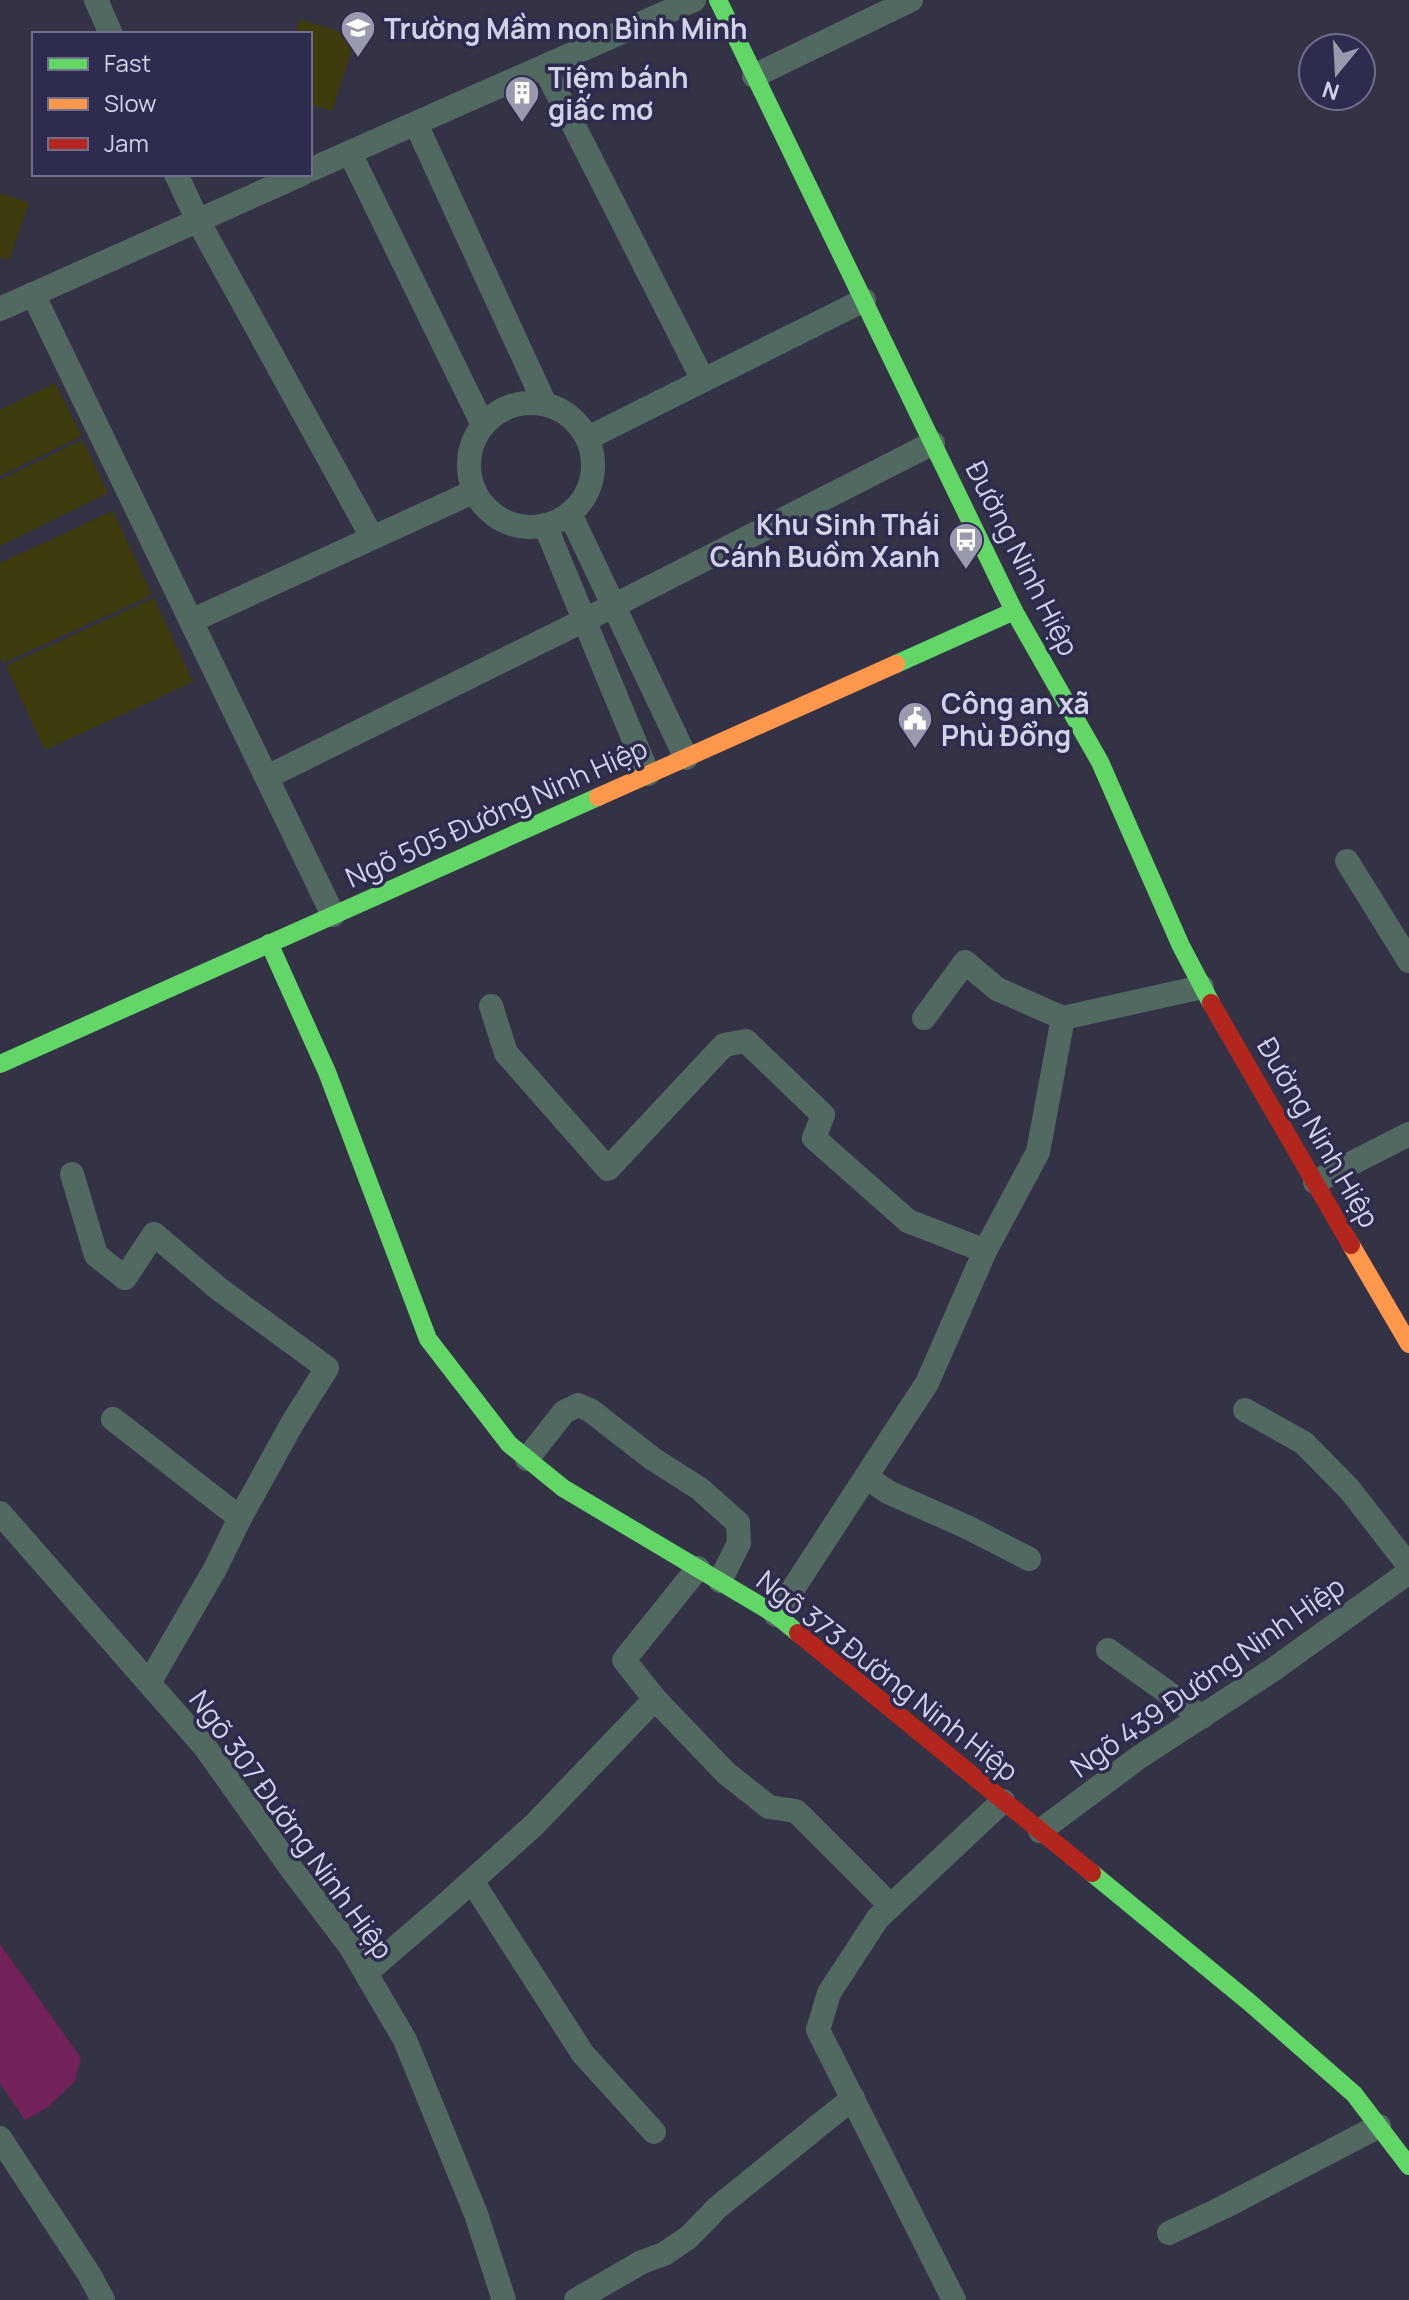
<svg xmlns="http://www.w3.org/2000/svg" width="1409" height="2300" viewBox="0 0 1409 2300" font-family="Manrope,sans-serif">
<rect width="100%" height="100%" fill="#343346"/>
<g fill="#3e3b0d">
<path d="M300 19 356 37 332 111 310 104V34H295Z"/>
<path d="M0 193 29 203 9 260 0 257Z"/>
<path d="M55 383 82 436 0 476V410Z"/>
<path d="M82 440 108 493 0 546V480Z"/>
<path d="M113 511 152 595 3 663 0 657V563Z"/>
<path d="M154 598 193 682 45 750 6 666Z"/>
</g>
<path fill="#722258" d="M0 1944 81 2058 75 2081 48 2107 25 2120 0 2083Z"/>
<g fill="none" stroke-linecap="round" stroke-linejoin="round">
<g stroke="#526962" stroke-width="24">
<path d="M96 0 111 34"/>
<path d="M544 67 703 380"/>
<path d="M754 76 911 0"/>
<path d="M416 124 545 404"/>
<path d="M350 153 483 425"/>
<path d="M310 170 694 0"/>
<path d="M176 174 197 219 372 537"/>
<path d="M33 294 333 915"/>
<path d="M0 309 302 174"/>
<circle cx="531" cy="465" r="62"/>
<path d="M588 438 864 300"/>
<path d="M570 514 686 758"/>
<path d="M545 525 648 774"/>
<path d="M191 621 475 491"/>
<path d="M267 777 615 605 933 443"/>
<path d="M1347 861 1409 961"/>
<path d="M491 1006 506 1053 608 1169 724 1045 746 1041 823 1115 814 1138 908 1221 985 1251"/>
<path d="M924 1018 965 962 997 989 1063 1018 1202 987"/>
<path d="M72 1174 96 1255 125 1278 154 1234 219 1289 327 1368 293 1422 240 1518"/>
<path d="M1315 1182 1409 1134"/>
<path d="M1245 1410 1304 1443 1350 1490 1409 1566"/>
<path d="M113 1419 240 1518 215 1569 149 1683"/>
<path d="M527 1459 564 1412 578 1405 590 1410 653 1459 700 1489 738 1523 739 1543 720 1581"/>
<path d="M866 1477 888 1492 969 1528 1029 1559"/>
<path d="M0 1513 205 1747 293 1871 350 1946 405 2040 476 2214 504 2300"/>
<path d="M698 1568 624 1660 655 1699 726 1773 769 1807 796 1811 891 1906"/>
<path d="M776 1615 927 1383 985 1251 1038 1152 1063 1018"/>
<path d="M1108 1650 1202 1717"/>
<path d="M1040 1831 1138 1758 1274 1669 1409 1572"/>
<path d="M472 1881 583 2054 654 2132"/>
<path d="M366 1973 444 1906 534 1825 655 1699"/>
<path d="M0 2138 89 2274 103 2300"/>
<path d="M1169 2233 1224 2207 1379 2126"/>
<path d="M576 2300 642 2262 664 2254 689 2237 718 2207 853 2098"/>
<path d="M954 2300 818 2030 829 1993 878 1918 1003 1801"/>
</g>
<g stroke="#63d668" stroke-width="18">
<path d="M718 0 1014 611 1100 762 1181 946 1211 1003"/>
<path d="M896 664 1014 611"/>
<path d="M269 943 327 1072 428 1339 509 1444 563 1488 776 1615 798 1633"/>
<path d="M0 1064 598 797"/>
<path d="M1092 1873 1249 2002 1354 2094 1409 2166"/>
</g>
<g stroke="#ff974d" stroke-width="18">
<path d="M598 797 896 664"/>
<path d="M1351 1245 1409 1344"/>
</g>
<g stroke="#b3261e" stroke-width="18">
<path d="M1211 1003 1351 1245"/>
<path d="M798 1633 1092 1873"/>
</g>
</g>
<defs>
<symbol id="school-pin" viewBox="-11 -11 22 30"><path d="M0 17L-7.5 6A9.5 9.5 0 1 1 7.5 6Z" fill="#9a9aaf" stroke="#2d2b4e"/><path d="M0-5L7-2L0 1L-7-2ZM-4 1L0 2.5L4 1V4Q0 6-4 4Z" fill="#fff"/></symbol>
<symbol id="building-pin" viewBox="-11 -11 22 30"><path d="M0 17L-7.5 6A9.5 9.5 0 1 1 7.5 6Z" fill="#9a9aaf" stroke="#2d2b4e"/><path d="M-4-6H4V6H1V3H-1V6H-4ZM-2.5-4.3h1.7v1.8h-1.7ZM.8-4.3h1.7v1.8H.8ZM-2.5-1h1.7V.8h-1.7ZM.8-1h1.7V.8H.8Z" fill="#fff"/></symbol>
<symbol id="bus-pin" viewBox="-11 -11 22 30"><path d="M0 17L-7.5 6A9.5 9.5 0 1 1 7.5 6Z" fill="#9a9aaf" stroke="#2d2b4e"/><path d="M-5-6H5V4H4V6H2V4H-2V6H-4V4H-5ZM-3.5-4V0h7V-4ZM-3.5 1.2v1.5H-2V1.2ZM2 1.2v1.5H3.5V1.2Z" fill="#fff"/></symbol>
<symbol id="civic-pin" viewBox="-11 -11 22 30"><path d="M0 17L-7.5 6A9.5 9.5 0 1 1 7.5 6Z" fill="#9a9aaf" stroke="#2d2b4e"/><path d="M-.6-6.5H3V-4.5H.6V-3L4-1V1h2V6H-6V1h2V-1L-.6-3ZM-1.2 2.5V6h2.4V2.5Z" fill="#fff"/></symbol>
</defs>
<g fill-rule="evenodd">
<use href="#school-pin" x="338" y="8" width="40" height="54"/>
<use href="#building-pin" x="502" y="73" width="40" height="54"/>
<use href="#bus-pin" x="946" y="520" width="40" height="54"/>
<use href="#civic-pin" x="895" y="699" width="40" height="54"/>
</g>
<g text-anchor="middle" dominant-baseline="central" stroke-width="7" stroke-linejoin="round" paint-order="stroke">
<g font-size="28" font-weight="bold" fill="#d1d2e8" stroke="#2d2b4e" text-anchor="start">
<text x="384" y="28">Trường Mầm non Bình Minh</text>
<text x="548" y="77">Tiệm bánh<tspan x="548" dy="32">giấc mơ</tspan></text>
<text x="940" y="524" text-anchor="end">Khu Sinh Thái<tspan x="940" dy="32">Cánh Buồm Xanh</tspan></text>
<text x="941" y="703">Công an xã<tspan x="941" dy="32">Phù Đổng</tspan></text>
</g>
<g font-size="28" fill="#d1d2e8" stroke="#2d2b4e">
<text transform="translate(1023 558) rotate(63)">Đường Ninh Hiệp</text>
<text transform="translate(496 812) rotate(-24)">Ngõ 505 Đường Ninh Hiệp</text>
<text transform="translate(1319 1132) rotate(60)">Đường Ninh Hiệp</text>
<text transform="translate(888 1675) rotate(38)">Ngõ 373 Đường Ninh Hiệp</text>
<text transform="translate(1207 1676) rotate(-35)">Ngõ 439 Đường Ninh Hiệp</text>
<text transform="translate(292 1824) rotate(54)">Ngõ 307 Đường Ninh Hiệp</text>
</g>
</g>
<rect x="32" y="32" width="280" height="144" fill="#2d2b4e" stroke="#6f6e8c" stroke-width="2"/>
<rect x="48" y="58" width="40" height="12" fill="#63d668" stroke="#6f6e8c" stroke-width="2"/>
<text x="104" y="72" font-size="24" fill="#d1d2e8">Fast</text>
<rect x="48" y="98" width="40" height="12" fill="#ff974d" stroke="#6f6e8c" stroke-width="2"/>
<text x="104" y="112" font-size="24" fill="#d1d2e8">Slow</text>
<rect x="48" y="138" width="40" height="12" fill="#b3261e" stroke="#6f6e8c" stroke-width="2"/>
<text x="104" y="152" font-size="24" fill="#d1d2e8">Jam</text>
<g transform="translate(1337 72) rotate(198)"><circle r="38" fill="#2d2b4e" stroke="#6f6e8c" stroke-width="2"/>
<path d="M0-6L14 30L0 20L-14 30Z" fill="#9a9aaf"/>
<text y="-12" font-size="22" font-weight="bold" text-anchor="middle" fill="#d1d2e8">N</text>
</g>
</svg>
